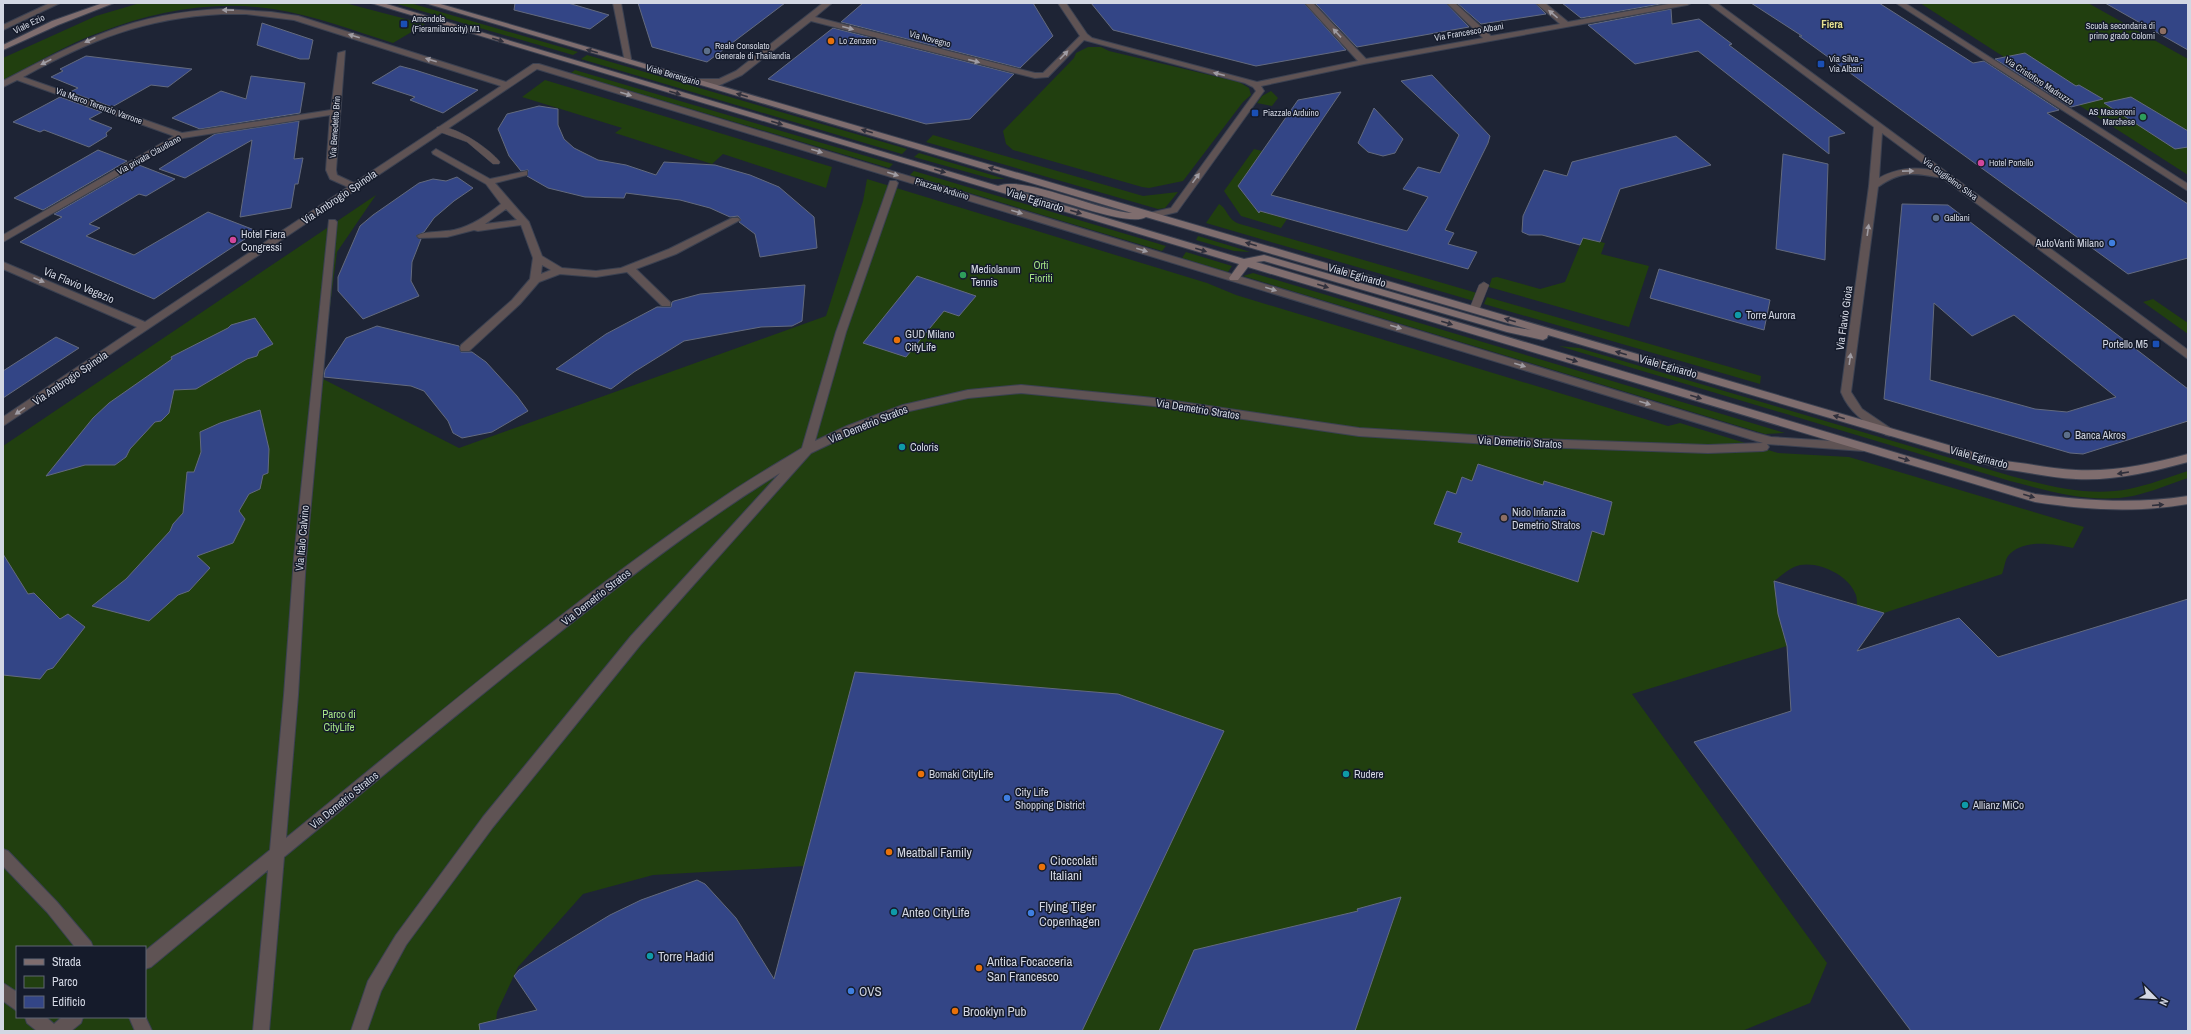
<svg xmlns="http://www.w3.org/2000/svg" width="2191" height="1034" viewBox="0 0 2191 1034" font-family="'Archivo Narrow',sans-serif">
<rect width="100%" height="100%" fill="#1e2435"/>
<g fill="#213f0f" fill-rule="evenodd">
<path d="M140 3H345L425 24 393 43C354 31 314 15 273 9 216 0 155 11 101 32 67 44 35 64 3 80V58L96 16Z"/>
<path d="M394 3H410L578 52 573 55Z"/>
<path d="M1920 3H2088L2188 59V175Z"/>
<path d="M1088 47H1101L1109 51 1239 82 1249 88 1251 95 1243 102 1183 181 1149 188 1142 187 1013 150 1006 144 1003 131 1074 58 1076 53Z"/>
<path d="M587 55 907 149 902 154 581 59Z"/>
<path d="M575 70 893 164 889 168 571 73Z"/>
<path d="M545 80 832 167 826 188 723 154 712 164 615 133 622 128 522 97Z"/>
<path d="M1271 91 1278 98 1272 106 1257 103 1262 96Z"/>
<path d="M933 135 1143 196 1178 192 1165 208 1158 209 926 142Z"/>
<path d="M1254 149 1262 151 1238 187 1257 210 1287 219 1281 228 1241 216 1224 191Z"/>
<path d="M919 153 1005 179H992L914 157Z"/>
<path d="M914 171 1166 246 1162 251 910 175Z"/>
<path d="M867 179 1207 283 1236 295 1668 426 1680 423 1778 453 1849 457 2084 527 2073 548C2053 544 2023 538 2008 556 2005 560 2004 569 2002 574L1884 613 1857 605C1857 602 1857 596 1855 593 1848 574 1813 558 1794 567 1787 570 1780 577 1774 581L1778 614 1787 646 1632 694 1827 963 1810 1003 1742 1031H1082L1224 731 1118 694 855 672 805 866 653 875 583 894 518 967 497 1012 495 1031H3V446L376 195 337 252 321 378 459 448 826 316 863 201ZM17 947H145V1017H17Z"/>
<path d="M1219 204C1228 209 1227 220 1240 224L1477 293 1474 301 1206 223Z"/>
<path d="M1198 236 1244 250 1250 252 1234 251 1196 240Z"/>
<path d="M1583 238 1605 243 1601 254 1649 266 1629 327 1489 287 1492 278 1497 277 1540 289 1565 282Z"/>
<path d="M1186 252 1232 266 1228 272 1182 258Z"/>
<path d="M1253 273 1785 433 1765 434 1243 276Z"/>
<path d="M1487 297 1761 376 1760 384 1484 304Z"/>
<path d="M2153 299 2188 323V334L2143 302Z"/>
<path d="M1559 346 1579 348 2011 476C2049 486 2089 497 2129 489 2149 485 2169 477 2188 471V478C2170 484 2151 492 2133 496 2091 504 2049 491 2010 481Z"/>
</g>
<g fill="#334586" stroke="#636a7e" fill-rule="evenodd">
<path d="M515 3H568L609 15 590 29 514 10Z"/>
<path d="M638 3H785L707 62 652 47Z"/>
<path d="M863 3H1033L1053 36 1020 68 841 22Z"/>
<path d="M1091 3H1304L1346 50 1256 66 1113 30Z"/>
<path d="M1315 3H1446L1469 27 1357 47Z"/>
<path d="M1457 3H1535L1546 14 1481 24Z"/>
<path d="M1562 3H1666L1581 18Z"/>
<path d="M1751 3H1879L1973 63 1984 61 2059 110 2047 113 2188 204V258L2128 274 1799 36H1802Z"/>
<path d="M2105 3H2188V50Z"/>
<path d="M1671 9 1672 24 1699 19 1732 44 1729 45 1845 133 1829 137V154L1698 51 1635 64 1588 25Z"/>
<path d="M262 23 313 40 309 59H300L257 45Z"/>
<path d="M833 28 1014 74 970 119 926 124 768 79Z"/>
<path d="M2025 53 2076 86 2079 85 2103 99 2071 107 1995 59Z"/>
<path d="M86 56 192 69 168 87 151 85 112 107 70 92 78 88 51 77 63 71 60 69Z"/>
<path d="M400 66 415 70 478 90 443 113 410 100 415 97 372 83Z"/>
<path d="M1432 75 1490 136 1488 143 1445 230 1454 233 1448 244 1477 252 1468 269 1260 211 1259 213 1238 186 1298 100 1341 92 1271 195 1407 231 1428 197 1403 189 1418 167 1440 173 1459 135 1401 81Z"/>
<path d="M251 76 305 83 300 113 200 129 172 118 221 91 246 99Z"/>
<path d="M60 97 102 112 89 119 112 128 106 133 107 136 89 147 44 130 40 132 13 122Z"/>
<path d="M2131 97 2188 131V147L2175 149 2104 103Z"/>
<path d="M539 106 558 109V125L564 139 574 148 598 160 626 165 656 175 664 162 715 165 750 175 779 187 814 217 817 248 760 257 755 234 739 222 741 220 738 216 730 217 710 208 680 200 626 193 624 198 585 197 548 188 527 176 528 170 521 171 509 156 498 129 507 114Z"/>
<path d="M1374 108 1403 139 1395 153 1383 156 1368 152 1358 143Z"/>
<path d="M299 121 294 159 303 158 298 184H295L291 208 240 217 252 140 185 178 159 169 215 134Z"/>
<path d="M1676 136 1711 165 1620 189 1600 242 1583 238 1580 245 1542 235H1529L1522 232 1523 216 1544 170 1567 176 1572 162Z"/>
<path d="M98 150 127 161 43 210 14 198Z"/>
<path d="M1783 154 1828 164 1825 260 1776 249Z"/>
<path d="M139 165 175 179 146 196 139 194 89 224 100 228 86 236 134 255 208 212 257 231 154 299 20 242 62 217 54 214Z"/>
<path d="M457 177 473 188 454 201 434 218 424 232 416 236 421 239 412 262 411 281 419 296 363 319 338 291V277L360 226 373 215 419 183 433 179 446 181Z"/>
<path d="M1902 204 1948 205 2188 389V421L2083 454 2070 453 1884 399ZM1934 303 1972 336 2014 315 2116 397 2067 412 2035 409 1930 380Z"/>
<path d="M1659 269 1770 300 1764 330 1650 298Z"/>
<path d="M917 276 976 296 959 316 944 311 906 357 863 343Z"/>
<path d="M805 285 802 321 792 326 761 327 684 341 634 372 611 389 556 369 606 334 657 307H671L672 302 674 301 700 294Z"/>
<path d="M255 318 273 344 259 351 257 356 247 359 196 389 174 390 169 413 161 421 155 422 130 449 126 457 115 465H85L46 476 93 418 109 403 172 359 171 357 228 328 231 325Z"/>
<path d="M377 326 459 346 461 352H472L486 362 517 396 528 411 492 432 462 438 453 433 448 421 424 391 411 386 324 377 325 370 346 338Z"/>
<path d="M56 337 79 348 3 398V371Z"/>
<path d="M260 410 269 449 268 473 263 475 260 489 249 494 239 511 245 519 233 543 197 556 210 568 189 591 178 595 149 621 92 606 126 579 170 531 173 524 183 513 187 472H194L201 452 200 432 220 423Z"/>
<path d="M1478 464 1543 485 1544 481 1612 502 1604 535 1592 531 1578 582 1458 542 1462 533 1434 524 1447 491 1456 494 1462 477 1472 481Z"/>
<path d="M3 554 28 594 34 593 60 619 68 614 85 627 53 668 47 670 40 679 3 675Z"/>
<path d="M1774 581 1884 613 1857 651 1959 618 1998 657 2188 599V1031H1911L1694 742 1791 711 1787 646 1778 614Z"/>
<path d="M855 672 1118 694 1224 731 1082 1031H480L479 1024 537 1010 514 976 519 970 610 915 641 900 697 880 705 884 736 918 774 979Z"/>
<path d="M1401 897 1355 1031H1159L1194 950 1358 911 1357 909Z"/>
</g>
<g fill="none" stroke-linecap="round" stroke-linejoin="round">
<defs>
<g id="lane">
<path d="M437 127C454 124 490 149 500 162L499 164H493L467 142 437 131Z"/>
<path d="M1484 282 1489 285 1479 310 1477 312H1471L1469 310 1479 285Z"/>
</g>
<g id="street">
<path d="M50 3H60L3 30V25Z"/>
<path d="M613 3H621L632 64 625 62Z"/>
<path d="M823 3H832L815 17 1035 73H1043L1080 36 1058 3H1066L1087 34 1092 38 1257 82 1358 61 1305 3H1313L1366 59 1483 38 1447 3H1455L1491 36 1560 24 1536 3H1545L1568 22 1674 3H1691L1687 5 1364 64 1261 86 1264 91 1177 212 1152 218 1149 217V213L1171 208 1256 91 1253 87 1245 83 1084 40 1048 77 1035 78 811 21 742 75 720 85H698L694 82 698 79H719L736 71Z"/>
<path d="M1708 3H1717L2188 350V359L1942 178C1915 173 1902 170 1878 187L1851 392 1862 409 1896 432 1890 436 1886 435C1866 423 1850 414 1841 392L1869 186 1874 127ZM1882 133 1932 170C1913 167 1897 168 1879 178Z"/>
<path d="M1896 3H1905L2188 184V191Z"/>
<path d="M222 9 271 12 298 16 506 82 533 64H539L1756 433 1771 437 1863 443 1869 447 1863 451 1767 444 1769 447 1767 450 1763 451 1708 453 1538 447 1359 436 1154 406 1021 393 968 398 905 412 855 432 811 453 641 644 493 827 406 945 381 991 367 1031H351L368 981 396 935 483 817 631 636 780 473C701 522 628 578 555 636 464 708 374 783 284 857L269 1031H253L268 870 151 967 145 969V951L270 850 284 695 294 558 329 220H335L337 222 306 558 298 695 286 838C430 721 572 600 725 496 750 479 776 464 802 448L836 332 890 181H896L898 183 846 332 815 441 847 426 903 405 968 390 1021 385 1154 398 1359 428 1538 439 1708 445 1763 443 537 69 3 426V417L137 327 3 269V262L145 322 348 187 330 179 326 170 330 115 183 138 3 242V235L174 136 17 80 3 87V81C81 40 133 13 222 9ZM222 14H246L294 20 501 86 354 183 337 175 336 170 345 51 338 53 331 110 182 133 23 77C91 40 144 18 222 14Z"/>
<path d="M436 149 490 179 527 171V175L495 183 529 222 542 256 562 268 596 271 621 268 669 249 732 218H738L740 220 676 254 636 269 670 302V306H662L627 272 596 277 560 274 539 282 520 304 469 351H461L460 348 461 345 512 300 530 279 533 258 521 225 478 231 474 230 447 237 419 238 417 236C422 231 446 232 454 230 472 226 487 215 501 204L486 184 433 154 432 152ZM506 209 517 220 485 224ZM542 265 551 270 541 274Z"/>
<path d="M3 849 8 851 57 902 91 942 93 947H75L47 912 3 866Z"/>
<path d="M3 983 17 992V1011L3 1001Z"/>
<path d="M145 1016 152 1031H135L129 1017Z"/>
<path d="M25 1017H46L54 1024 62 1017H83L81 1023 71 1031H37L27 1023Z"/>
</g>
<g id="secondary">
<path d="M103 3H114L58 25 3 50V45L52 21Z"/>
<path d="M371 3H383L998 186C1023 175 1099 211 1132 213L425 3H437L2003 461C2027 463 2052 469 2076 470 2114 472 2151 464 2188 454V462C2151 472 2114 481 2076 479 2052 478 2027 472 2003 469L1548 335 1547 338 1543 340 1507 332 1264 261 1256 262 2035 494C2087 501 2136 504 2188 496V504C2136 513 2087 510 2035 502L1248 267 1238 280H1230L1229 278 1239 264ZM1013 190C1041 191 1128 229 1146 217L1531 330 1508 326 1264 255 1244 259Z"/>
</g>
</defs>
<use href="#lane" stroke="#3b4151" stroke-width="1"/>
<use href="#street" stroke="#3b4151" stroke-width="2"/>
<use href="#secondary" stroke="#3b4151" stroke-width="2"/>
<use href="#lane" fill="#5f5354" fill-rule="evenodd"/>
<use href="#street" fill="#5f5354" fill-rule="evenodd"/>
<use href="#secondary" fill="#7f6d6e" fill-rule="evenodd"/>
</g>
<defs><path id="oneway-solid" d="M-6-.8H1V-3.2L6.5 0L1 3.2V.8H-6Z"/></defs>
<g fill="#9f9ca3">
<use href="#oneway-solid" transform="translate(228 10) rotate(-179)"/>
<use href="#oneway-solid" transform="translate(1553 14) rotate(-140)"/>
<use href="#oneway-solid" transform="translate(848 28) rotate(15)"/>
<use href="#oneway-solid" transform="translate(1337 33) rotate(-133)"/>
<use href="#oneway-solid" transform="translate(354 36) rotate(-163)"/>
<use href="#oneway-solid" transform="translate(90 40) rotate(155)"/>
<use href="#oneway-solid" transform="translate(1064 55) rotate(-46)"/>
<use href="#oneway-solid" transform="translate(431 60) rotate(-162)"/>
<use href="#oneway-solid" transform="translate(974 61) rotate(15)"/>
<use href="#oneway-solid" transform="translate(46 62) rotate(153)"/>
<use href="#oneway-solid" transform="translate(1219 74) rotate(-166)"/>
<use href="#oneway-solid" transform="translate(626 94) rotate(17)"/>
<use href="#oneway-solid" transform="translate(817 151) rotate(17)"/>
<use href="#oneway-solid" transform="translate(1908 171) rotate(-1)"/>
<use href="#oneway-solid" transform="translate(893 174) rotate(17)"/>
<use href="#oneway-solid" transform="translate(1196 178) rotate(-54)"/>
<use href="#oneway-solid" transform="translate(1017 212) rotate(17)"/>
<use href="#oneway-solid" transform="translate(1868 230) rotate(-82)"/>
<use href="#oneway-solid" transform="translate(1142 250) rotate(17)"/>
<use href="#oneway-solid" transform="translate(39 280) rotate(23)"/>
<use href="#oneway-solid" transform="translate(1271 289) rotate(17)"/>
<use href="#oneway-solid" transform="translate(1396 327) rotate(17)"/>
<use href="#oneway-solid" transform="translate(1850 359) rotate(-82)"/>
<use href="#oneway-solid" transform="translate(1520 365) rotate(17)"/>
<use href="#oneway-solid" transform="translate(1645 403) rotate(17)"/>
<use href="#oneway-solid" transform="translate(20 411) rotate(146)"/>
</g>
<g fill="#30303c">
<use href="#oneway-solid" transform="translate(498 40) rotate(17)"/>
<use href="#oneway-solid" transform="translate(592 51) rotate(-164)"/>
<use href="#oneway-solid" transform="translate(675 93) rotate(17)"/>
<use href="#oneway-solid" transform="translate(742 95) rotate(-164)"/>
<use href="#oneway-solid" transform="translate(777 123) rotate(17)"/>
<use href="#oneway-solid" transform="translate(867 131) rotate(-164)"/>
<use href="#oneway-solid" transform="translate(994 169) rotate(-164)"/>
<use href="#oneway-solid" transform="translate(940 171) rotate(16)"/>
<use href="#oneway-solid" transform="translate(1076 212) rotate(17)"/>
<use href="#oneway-solid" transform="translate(1251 244) rotate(-164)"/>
<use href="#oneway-solid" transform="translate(1201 250) rotate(17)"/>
<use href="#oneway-solid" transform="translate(1323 286) rotate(17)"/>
<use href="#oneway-solid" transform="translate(1510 320) rotate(-164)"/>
<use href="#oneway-solid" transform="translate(1447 323) rotate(17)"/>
<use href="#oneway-solid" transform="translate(1621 353) rotate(-164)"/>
<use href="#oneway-solid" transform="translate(1572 360) rotate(17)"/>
<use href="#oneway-solid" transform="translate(1696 397) rotate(17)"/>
<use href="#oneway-solid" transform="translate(1839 417) rotate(-164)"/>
<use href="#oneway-solid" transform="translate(1904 459) rotate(17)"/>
<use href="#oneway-solid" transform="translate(2123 473) rotate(171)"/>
<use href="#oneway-solid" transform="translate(2029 496) rotate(16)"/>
<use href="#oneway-solid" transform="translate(2158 505) rotate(-5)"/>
</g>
<g fill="#1a4fb4" stroke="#151b2b" stroke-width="1.5">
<rect x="400" y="20" width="8" height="8" rx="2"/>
<rect x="1817" y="60" width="8" height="8" rx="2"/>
<rect x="1251" y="109" width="8" height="8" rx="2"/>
<rect x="2152" y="340" width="8" height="8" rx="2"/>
</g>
<g fill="#8d6e63" stroke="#151b2b" stroke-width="1.5">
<circle cx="2163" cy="31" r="4"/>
<circle cx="1504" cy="518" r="4"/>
</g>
<g fill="#e8710a" stroke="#151b2b" stroke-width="1.5">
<circle cx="831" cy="41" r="4"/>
<circle cx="897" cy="340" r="4"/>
<circle cx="921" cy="774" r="4"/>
<circle cx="889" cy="852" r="4"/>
<circle cx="1042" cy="867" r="4"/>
<circle cx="979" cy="968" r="4"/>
<circle cx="955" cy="1011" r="4"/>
</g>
<g fill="#5c6f8a" stroke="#151b2b" stroke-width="1.5">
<circle cx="707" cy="51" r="4"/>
<circle cx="1936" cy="218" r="4"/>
<circle cx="2067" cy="435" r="4"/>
</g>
<g fill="#2e9e5b" stroke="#151b2b" stroke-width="1.5">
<circle cx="2143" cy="117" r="4"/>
<circle cx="963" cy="275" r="4"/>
</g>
<g fill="#d1479c" stroke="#151b2b" stroke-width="1.5">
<circle cx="1981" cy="163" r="4"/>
<circle cx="233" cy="240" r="4"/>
</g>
<g fill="#3f7fe0" stroke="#151b2b" stroke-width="1.5">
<circle cx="2112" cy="243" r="4"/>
<circle cx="1007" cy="798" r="4"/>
<circle cx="1031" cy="913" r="4"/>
<circle cx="851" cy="991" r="4"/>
</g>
<g fill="#0f9aa8" stroke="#151b2b" stroke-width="1.5">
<circle cx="1738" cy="315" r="4"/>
<circle cx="902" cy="447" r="4"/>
<circle cx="1346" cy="774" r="4"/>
<circle cx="1965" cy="805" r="4"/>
<circle cx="894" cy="912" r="4"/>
<circle cx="650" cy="956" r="4"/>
</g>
<g text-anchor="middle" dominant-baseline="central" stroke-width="3" stroke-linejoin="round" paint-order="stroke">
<g font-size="9" fill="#d3d7e3" stroke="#151b2b" text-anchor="start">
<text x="412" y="19">Amendola<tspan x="412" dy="10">(Fieramilanocity) M1</tspan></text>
<text x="2155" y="26" text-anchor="end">Scuola secondaria di<tspan x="2155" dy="10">primo grado Colorni</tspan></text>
<text x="839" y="41">Lo Zenzero</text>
<text x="715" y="46">Reale Consolato<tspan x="715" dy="10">Generale di Thailandia</tspan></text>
<text x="1829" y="59">Via Silva -<tspan x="1829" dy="10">Via Albani</tspan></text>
<text x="2135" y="112" text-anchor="end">AS Masseroni<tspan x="2135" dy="10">Marchese</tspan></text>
<text x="1263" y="113">Piazzale Arduino</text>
<text x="1989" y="163">Hotel Portello</text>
<text x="1944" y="218">Galbani</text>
</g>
<g font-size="9" fill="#d3d7e3" stroke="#151b2b">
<text transform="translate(29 24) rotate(-26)">Viale Ezio</text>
<text transform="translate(1469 32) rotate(-10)">Via Francesco Albani</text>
<text transform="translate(930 39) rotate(15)">Via Novegno</text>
<text transform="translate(673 75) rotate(16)">Viale Berengario</text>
<text transform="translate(2039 81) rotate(33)">Via Cristoforo Madruzzo</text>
<text transform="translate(99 106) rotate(20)">Via Marco Terenzio Varrone</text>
<text transform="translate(335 127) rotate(-86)">Via Benedetto Brin</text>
<text transform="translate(149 155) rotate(-29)">Via privata Claudiano</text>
<text transform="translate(1950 179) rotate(36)">Via Guglielmo Silva</text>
<text transform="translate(942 189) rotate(17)">Piazzale Arduino</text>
</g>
<g font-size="11" font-weight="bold" fill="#e4e091" stroke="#151b2b">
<text x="1832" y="24">Fiera</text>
</g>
<g font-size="11" fill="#d3d7e3" stroke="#151b2b">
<text transform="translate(339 197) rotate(-34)">Via Ambrogio Spinola</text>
<text transform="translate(1035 200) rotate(17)">Viale Eginardo</text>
<text transform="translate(1357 275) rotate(16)">Viale Eginardo</text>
<text transform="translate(79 285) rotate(23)">Via Flavio Vegezio</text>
<text transform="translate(1844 318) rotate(-82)">Via Flavio Gioia</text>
<text transform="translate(1668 366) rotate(16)">Viale Eginardo</text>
<text transform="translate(70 378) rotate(-34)">Via Ambrogio Spinola</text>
<text transform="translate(1198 409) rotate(9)">Via Demetrio Stratos</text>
<text transform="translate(868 424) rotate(-22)">Via Demetrio Stratos</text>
<text transform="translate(1520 442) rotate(3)">Via Demetrio Stratos</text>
<text transform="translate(1979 457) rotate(15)">Viale Eginardo</text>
<text transform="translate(302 538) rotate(-85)">Via Italo Calvino</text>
<text transform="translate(596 597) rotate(-38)">Via Demetrio Stratos</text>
<text transform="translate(344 800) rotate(-39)">Via Demetrio Stratos</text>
</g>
<g font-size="11" fill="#d3d7e3" stroke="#151b2b" text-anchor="start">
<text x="241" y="234">Hotel Fiera<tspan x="241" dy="13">Congressi</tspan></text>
<text x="2104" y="243" text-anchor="end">AutoVanti Milano</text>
<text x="971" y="269">Mediolanum<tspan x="971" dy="13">Tennis</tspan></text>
<text x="1746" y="315">Torre Aurora</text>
<text x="905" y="334">GUD Milano<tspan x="905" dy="13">CityLife</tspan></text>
<text x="2148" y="344" text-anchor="end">Portello M5</text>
<text x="2075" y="435">Banca Akros</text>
<text x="910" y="447">Coloris</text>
<text x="1512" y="512">Nido Infanzia<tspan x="1512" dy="13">Demetrio Stratos</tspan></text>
<text x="929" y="774">Bomaki CityLife</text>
<text x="1354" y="774">Rudere</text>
<text x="1015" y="792">City Life<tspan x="1015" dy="13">Shopping District</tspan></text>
<text x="1973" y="805">Allianz MiCo</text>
</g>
<g font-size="11" fill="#a6e586" stroke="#151b2b">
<text x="1041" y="265">Orti<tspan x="1041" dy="13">Fioriti</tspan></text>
<text x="339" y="714">Parco di<tspan x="339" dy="13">CityLife</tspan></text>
</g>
<g font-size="13" fill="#d3d7e3" stroke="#151b2b" text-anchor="start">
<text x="897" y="852">Meatball Family</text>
<text x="1050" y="860">Cioccolati<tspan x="1050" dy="15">Italiani</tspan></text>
<text x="1039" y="906">Flying Tiger<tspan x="1039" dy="15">Copenhagen</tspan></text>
<text x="902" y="912">Anteo CityLife</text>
<text x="658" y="956">Torre Hadid</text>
<text x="987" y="961">Antica Focacceria<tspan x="987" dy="15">San Francesco</tspan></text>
<text x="859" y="991">OVS</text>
<text x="963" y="1011">Brooklyn Pub</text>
</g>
</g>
<rect width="2191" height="1034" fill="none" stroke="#d3d7e3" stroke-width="8"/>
<rect x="16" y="946" width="130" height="72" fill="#151b2b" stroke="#616675"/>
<rect x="24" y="959" width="20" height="6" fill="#7f6d6e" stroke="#616675"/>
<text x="52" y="966" font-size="12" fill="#d3d7e3">Strada</text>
<rect x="24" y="976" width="20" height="12" fill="#213f0f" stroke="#616675"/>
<text x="52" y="986" font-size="12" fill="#d3d7e3">Parco</text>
<rect x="24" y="996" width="20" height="12" fill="#334586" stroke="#616675"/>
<text x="52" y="1006" font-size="12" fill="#d3d7e3">Edificio</text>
<g transform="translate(2155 998) rotate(114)" stroke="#151b2b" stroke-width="3" paint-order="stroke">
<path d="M0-3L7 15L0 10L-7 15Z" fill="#d3d7e3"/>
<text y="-6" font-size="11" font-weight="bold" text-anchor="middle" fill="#d3d7e3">N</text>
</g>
</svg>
